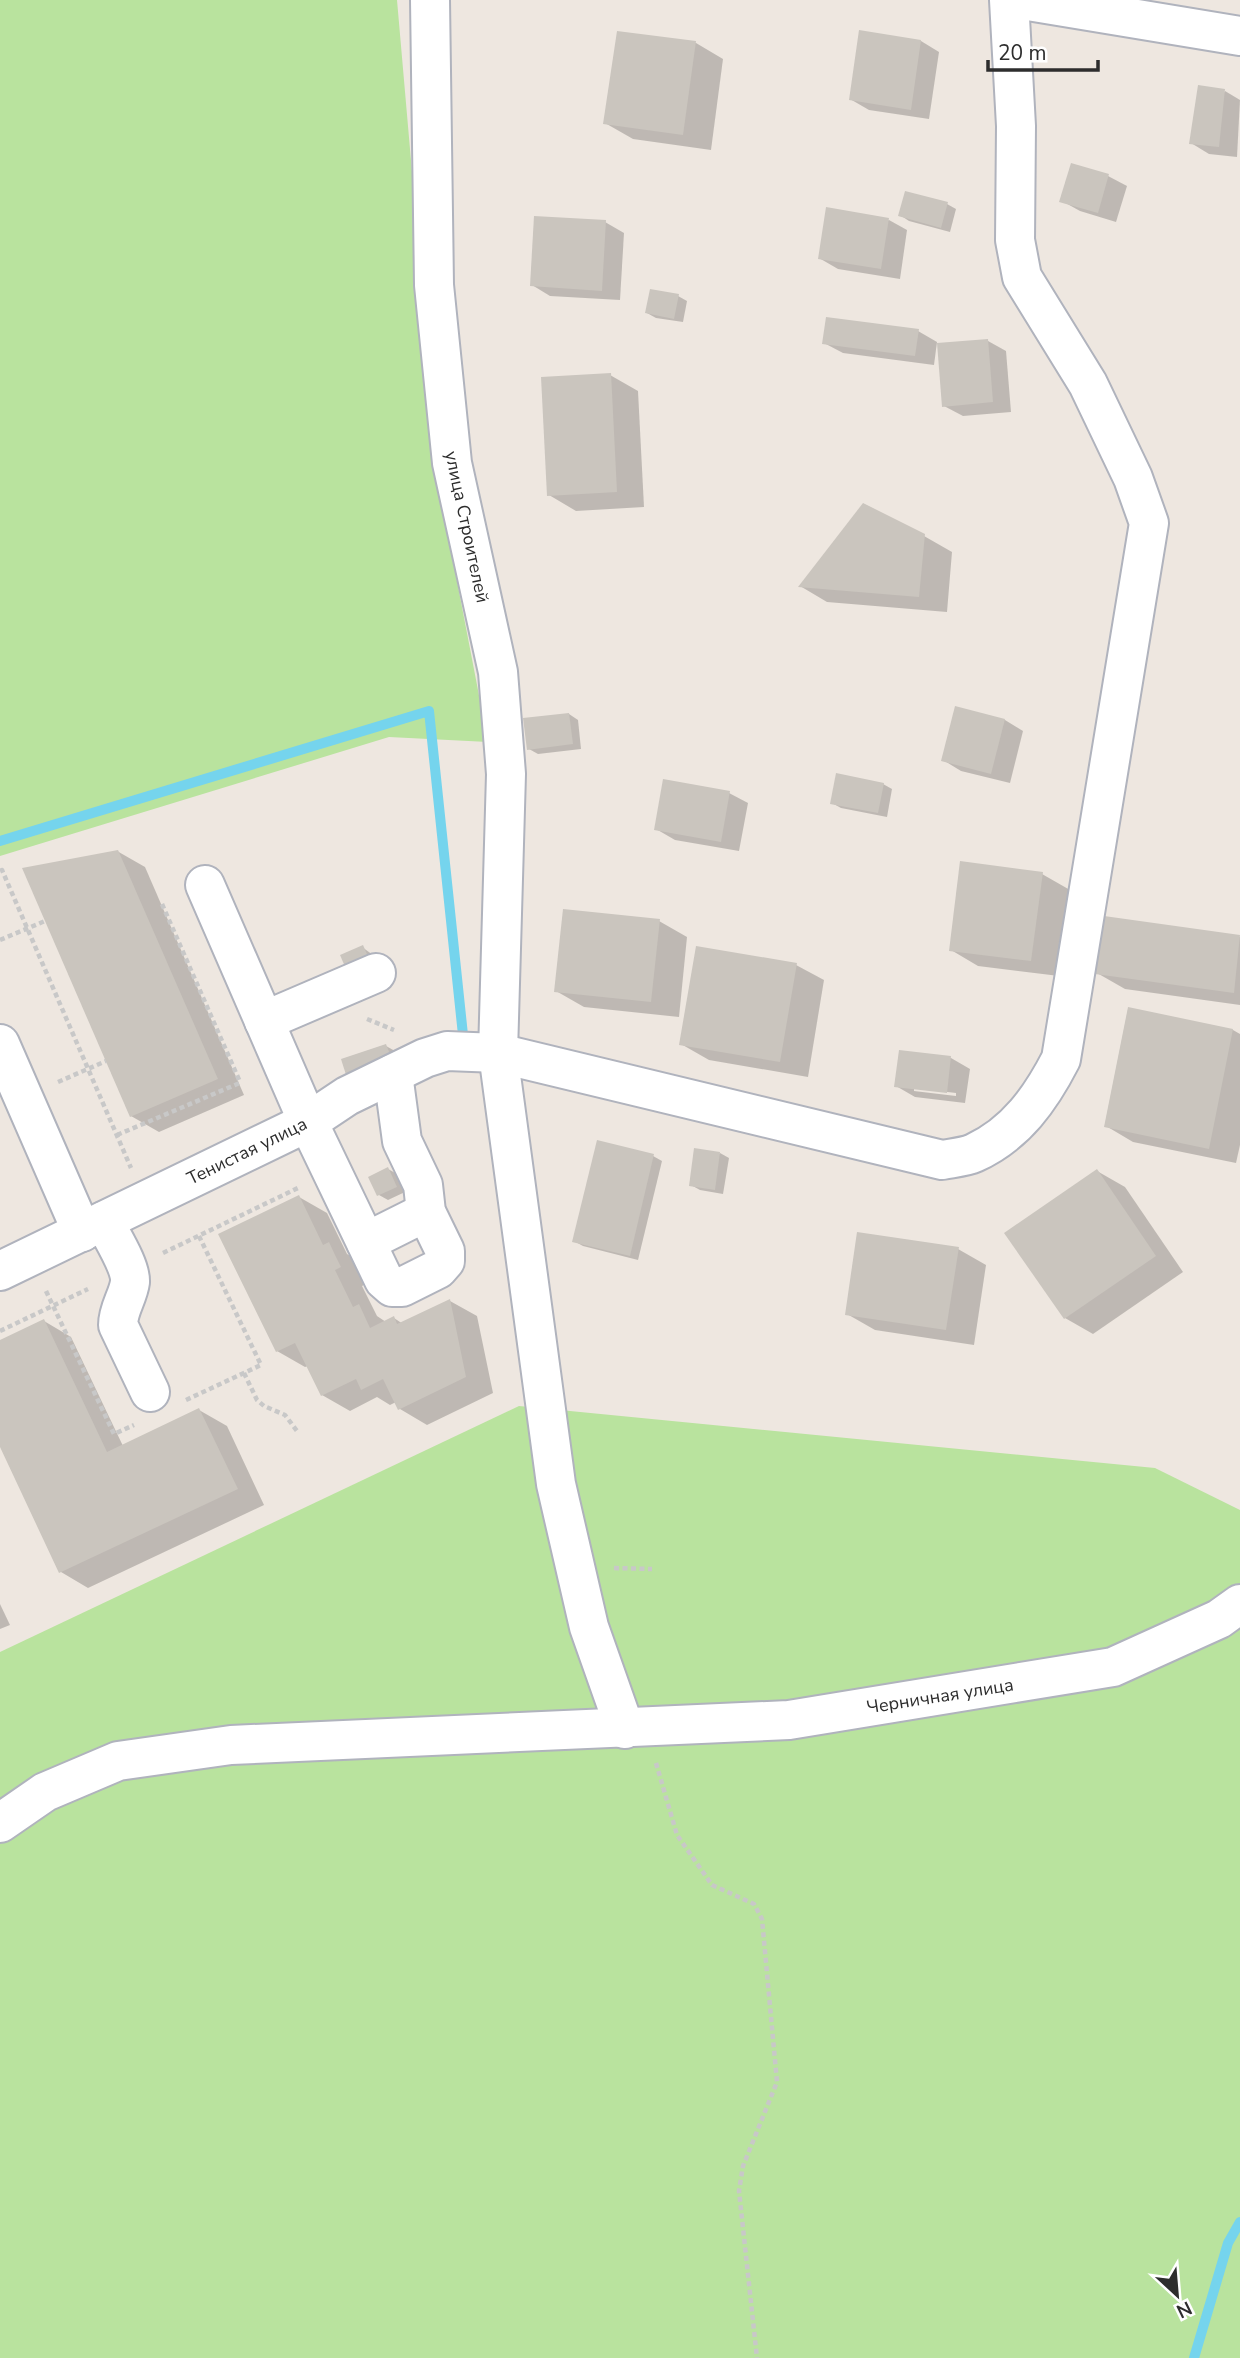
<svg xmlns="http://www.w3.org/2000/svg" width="1240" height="2358" viewBox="0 0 1240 2358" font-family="'Nunito Sans',sans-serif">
<rect width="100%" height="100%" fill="#eee7e0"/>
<g fill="#b9e39e">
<path d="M0 0H397L440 493 488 742 389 737 0 856Z"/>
<path d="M519 1406 1155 1468 1240 1510V2358H0V1652Z"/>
</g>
<g fill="#0003" fill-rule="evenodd">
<path d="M860 32 921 41 939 52 929 119 869 110 850 99Z"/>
<path d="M618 33 696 43 723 59 711 150 633 139 605 123Z"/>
<path d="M1225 91 1240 100 1237 157 1209 154 1191 143Z"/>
<path d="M1108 176 1127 186 1116 222 1080 211 1062 201Z"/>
<path d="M947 204 956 209 950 232 909 221 900 215Z"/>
<path d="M889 220 907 230 900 279 838 269 819 258Z"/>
<path d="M605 222 624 233 620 300 550 296 532 285Z"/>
<path d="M678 296 687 301 683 322 656 318 647 313Z"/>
<path d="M918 331 937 342 934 365 843 353 824 343Z"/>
<path d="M988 341 1006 351 1011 412 963 416 944 406Z"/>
<path d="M610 375 638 391 644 507 576 511 549 495Z"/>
<path d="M924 536 952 552 947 612 827 602 800 586Z"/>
<path d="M956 708 1005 720 1023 731 1010 783 961 771 943 760Z"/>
<path d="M569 714 578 720 581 749 538 754 529 749Z"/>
<path d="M883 784 892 789 887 817 841 808 832 803Z"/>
<path d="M729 793 748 803 739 851 675 840 656 829Z"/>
<path d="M117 851 145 867 244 1095 159 1132 131 1116Z"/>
<path d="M1042 874 1070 890 1059 976 978 966 951 950Z"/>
<path d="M1105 918 1240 937V1005L1125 989 1097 973Z"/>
<path d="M659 921 687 937 679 1017 584 1007 556 991Z"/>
<path d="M362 947 373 955 356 973Z"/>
<path d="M796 965 824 980 808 1077 709 1060 681 1044Z"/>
<path d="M1130 1009 1233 1030 1240 1034V1145L1236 1163 1133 1142 1106 1126Z"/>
<path d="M386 1046 395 1051 401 1067 357 1082Z"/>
<path d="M901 1052 951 1058 970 1069 965 1103 915 1097 896 1086ZM914 1088 956 1093V1096L914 1091Z"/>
<path d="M720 1153 729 1158 723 1194 700 1190 691 1185Z"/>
<path d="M653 1156 662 1161 638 1260 583 1246 574 1241Z"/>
<path d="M388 1169 397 1174 405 1192 388 1200 379 1195Z"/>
<path d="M1097 1171 1125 1187 1183 1272 1093 1334 1065 1318Z"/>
<path d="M299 1197 327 1213 347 1254 357 1260 367 1283 362 1286 377 1316 386 1322 394 1318 403 1324 450 1301 477 1316 493 1393 427 1425 400 1409 396 1402 390 1405 377 1397 350 1411 322 1395 308 1366 305 1367 277 1351Z"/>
<path d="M958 1249 986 1265 974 1345 875 1330 847 1314Z"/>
<path d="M44 1321 71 1337 123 1446 199 1410 227 1426 264 1505 88 1588 61 1572 0 1443V1342Z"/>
<path d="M0 1604 10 1625 0 1629Z"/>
</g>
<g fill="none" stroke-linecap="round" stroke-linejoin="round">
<g stroke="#75d4ed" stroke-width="10">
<path d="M0 841 429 711 463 1035"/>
<path d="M1194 2358 1228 2243 1240 2222"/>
</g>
</g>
<g fill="#cac5be">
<path d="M859 30 921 40 911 110 849 100Z"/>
<path d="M617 31 696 41 683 135 603 124Z"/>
<path d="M1198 85 1225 89 1219 147 1189 144Z"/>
<path d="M1071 163 1109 174 1098 213 1059 202Z"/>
<path d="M905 191 948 202 941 228 898 216Z"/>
<path d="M826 207 889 218 881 269 818 259Z"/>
<path d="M534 216 606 220 602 291 530 286Z"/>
<path d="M650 289 679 294 674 319 645 313Z"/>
<path d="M826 317 919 329 915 356 822 344Z"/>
<path d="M988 339 993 402 942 407 937 343Z"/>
<path d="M611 373 617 492 547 496 541 377Z"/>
<path d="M863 503 925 534 919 597 798 587Z"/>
<path d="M955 706 1005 719 991 774 941 761Z"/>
<path d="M569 713 573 744 527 750 523 718Z"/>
<path d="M836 773 884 783 878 813 830 804Z"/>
<path d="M663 779 730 791 721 842 654 830Z"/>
<path d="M118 850 218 1079 130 1117 22 868Z"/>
<path d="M960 861 1043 872 1031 961 949 951Z"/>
<path d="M563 909 660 919 651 1002 554 992Z"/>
<path d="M1104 916 1240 935 1234 993 1095 974Z"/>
<path d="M363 945 369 959 346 969 340 955Z"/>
<path d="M696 946 797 963 780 1062 679 1045Z"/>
<path d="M1128 1007 1233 1029 1209 1149 1104 1127Z"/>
<path d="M386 1044 393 1062 347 1078 341 1059Z"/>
<path d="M899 1050 951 1056 947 1093 894 1087Z"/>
<path d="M597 1140 654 1154 630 1256 572 1242Z"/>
<path d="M694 1148 720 1152 715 1190 689 1186Z"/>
<path d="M388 1167 397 1187 377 1196 368 1177Z"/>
<path d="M1097 1169 1156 1256 1064 1319 1004 1233Z"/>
<path d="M299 1195 323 1245 329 1242 335 1255 341 1267 335 1270 353 1307 359 1304 370 1328 394 1316 397 1324 450 1299 466 1377 398 1410 383 1379 361 1390 356 1379 321 1396 295 1343 276 1352 218 1234Z"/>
<path d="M857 1232 959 1247 946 1330 845 1315Z"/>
<path d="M44 1319 107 1452 199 1408 238 1489 59 1573 0 1447V1340Z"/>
</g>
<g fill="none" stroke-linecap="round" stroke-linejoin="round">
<defs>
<g id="minor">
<path d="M430 0 434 285 452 463 498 672 506 774 498 1053 556 1484 589 1627 625 1729"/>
<path d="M1022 0 1240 36"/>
<path d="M205 885 308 1122 384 1280 392 1287H402L438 1269 445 1261V1251L426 1212 423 1185 402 1141 393 1074"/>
<path d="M264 1021 376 973"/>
<path d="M0 1044 82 1232"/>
<path d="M104 1221C111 1236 131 1266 130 1282 128 1297 118 1309 118 1325L150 1392"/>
<path d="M366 1242 426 1212"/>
<path d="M0 1271 308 1122 347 1096 425 1058 447 1051 498 1053 942 1160C952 1158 965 1157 974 1153 1016 1134 1041 1098 1061 1059L1149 523 1133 478 1088 384 1022 277 1015 240 1016 126 1009 0"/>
<path d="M0 1823 45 1792 118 1761 231 1745 789 1720 1113 1667 1219 1619 1240 1604"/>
</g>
</defs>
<use href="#minor" stroke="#b0b3bd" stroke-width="42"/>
<g stroke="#c8c8c8" stroke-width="4.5" stroke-dasharray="5 3.5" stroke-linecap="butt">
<path d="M0 871 2 870 131 1168"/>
<path d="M162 904 240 1082"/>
<path d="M0 940 45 921"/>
<path d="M367 1019 394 1030"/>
<path d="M58 1082 106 1061"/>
<path d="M117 1135 242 1082"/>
<path d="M163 1253 300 1187"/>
<path d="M46 1291 114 1434 134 1425"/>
<path d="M0 1331 88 1289"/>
<path d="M244 1373 257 1400 264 1406 285 1415 297 1431"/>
<path d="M186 1400 261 1365 199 1236"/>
<path d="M614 1568 652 1569"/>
<path d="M656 1763 677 1835 712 1885 754 1904 762 1919 777 2082 743 2166 739 2191 757 2358"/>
</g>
<use href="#minor" stroke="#fff" stroke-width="38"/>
</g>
<g text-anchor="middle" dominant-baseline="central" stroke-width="6" stroke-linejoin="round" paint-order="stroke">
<g font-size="18" fill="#2d2d2d" stroke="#fff">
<text transform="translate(467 527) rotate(78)">улица Строителей</text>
<text transform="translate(247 1151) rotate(-26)">Тенистая улица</text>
<text transform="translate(940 1696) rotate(-9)">Черничная улица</text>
</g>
</g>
<g transform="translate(1177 2295) rotate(154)" stroke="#ffffff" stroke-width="5" paint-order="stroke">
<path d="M0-5L12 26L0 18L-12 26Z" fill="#2d2d2d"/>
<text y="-10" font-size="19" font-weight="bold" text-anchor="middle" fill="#2d2d2d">N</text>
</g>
<path d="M988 60v10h110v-10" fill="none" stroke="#2d2d2d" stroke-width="3.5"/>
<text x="998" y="60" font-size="21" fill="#2d2d2d" stroke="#ffffff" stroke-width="5" paint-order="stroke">20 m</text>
</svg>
